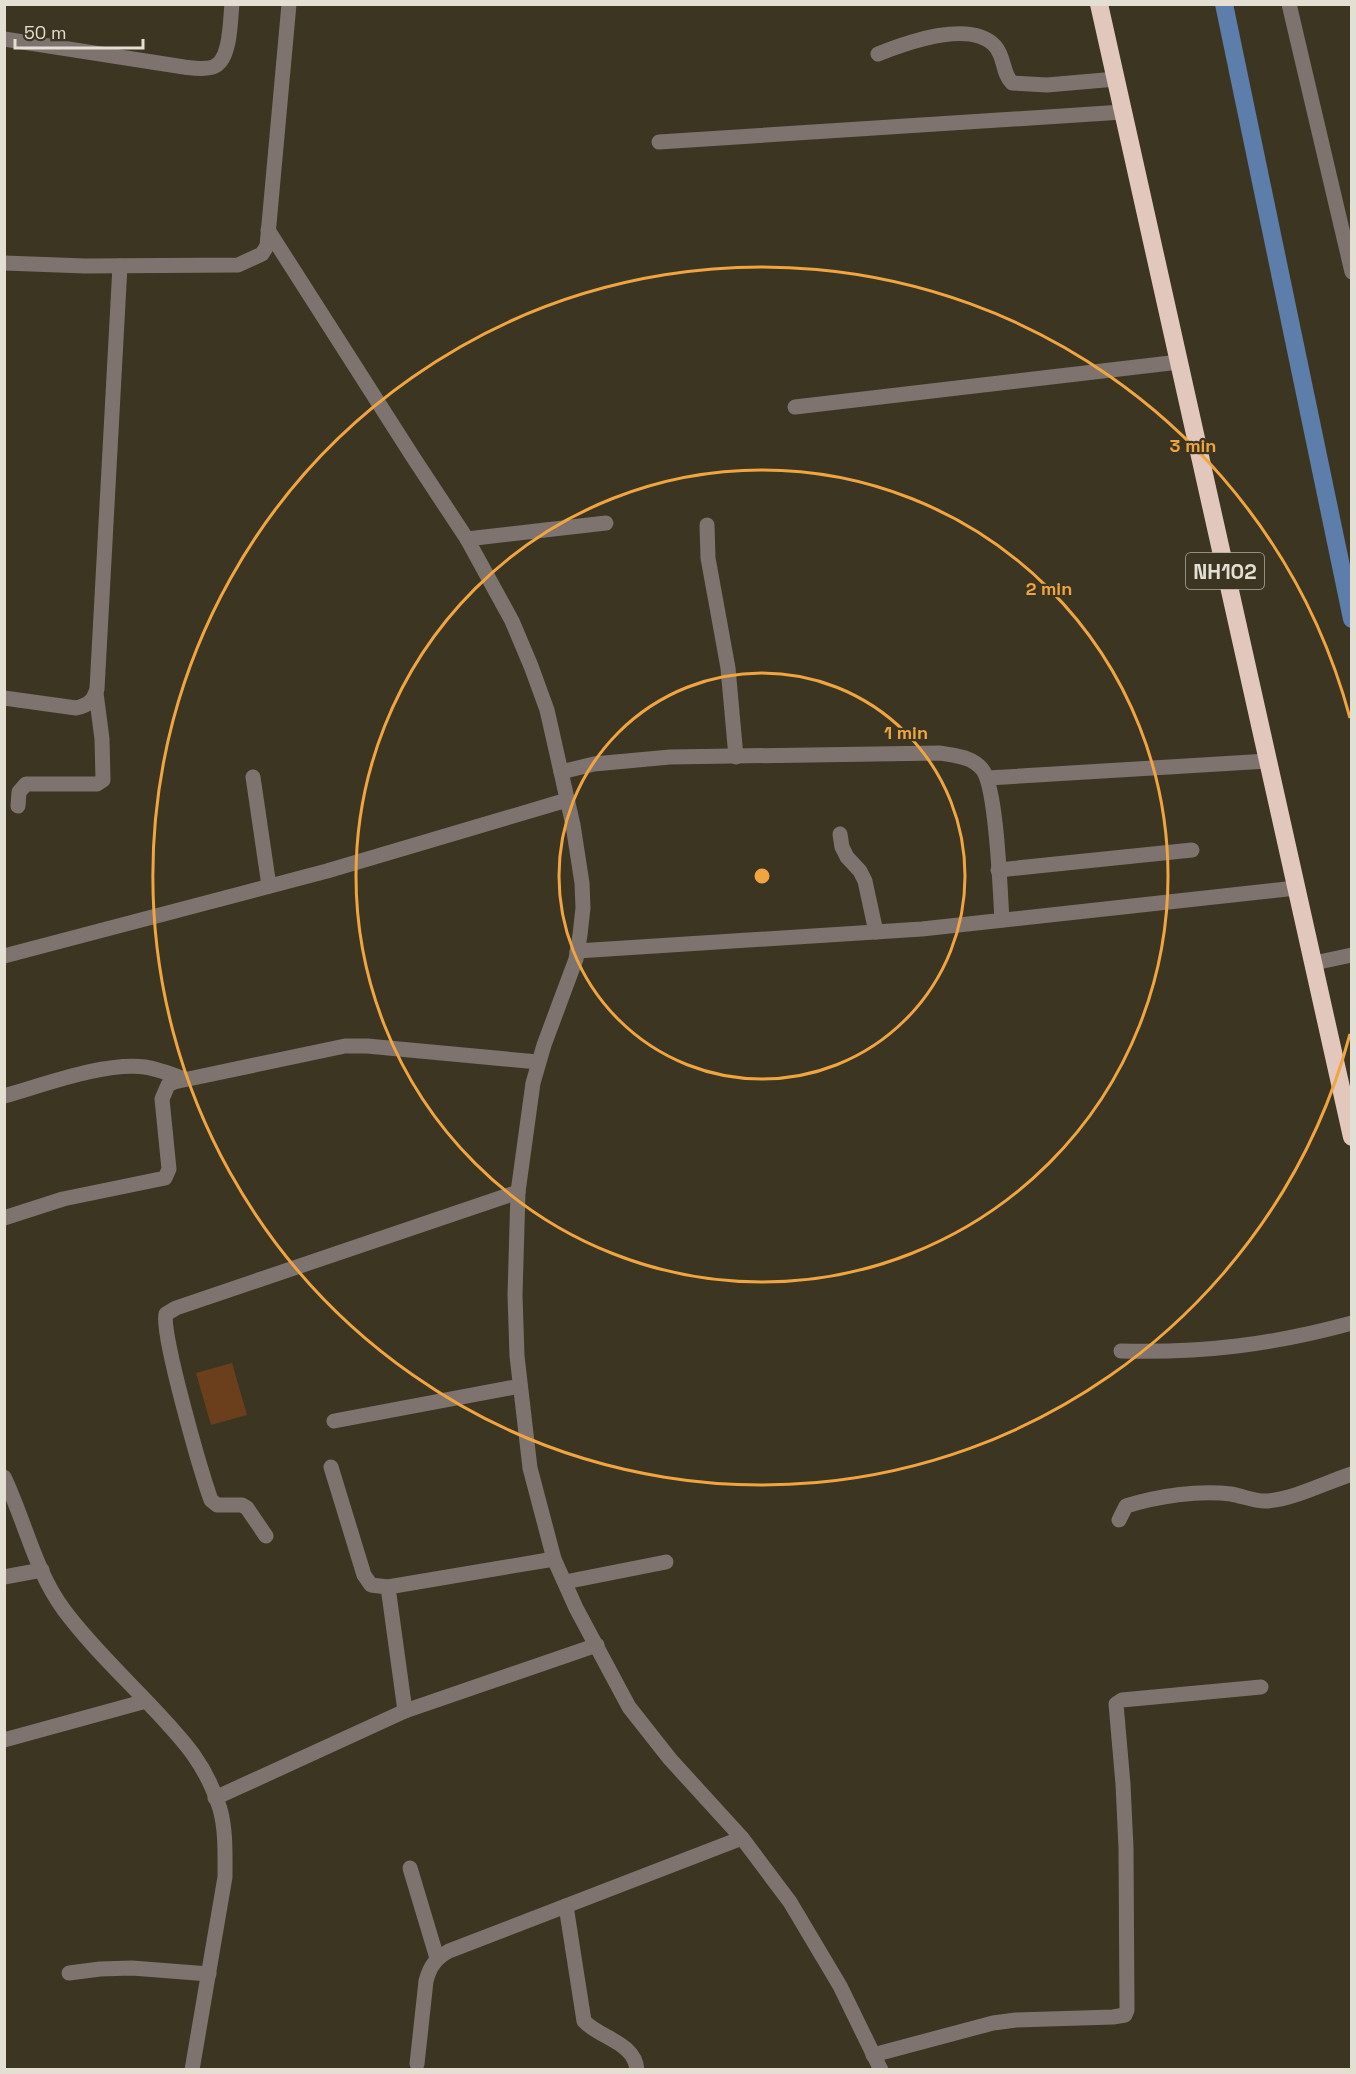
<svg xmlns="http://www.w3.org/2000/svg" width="1356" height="2074" viewBox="0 0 1356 2074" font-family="'Space Grotesk',sans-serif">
<rect width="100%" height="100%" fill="#3c3521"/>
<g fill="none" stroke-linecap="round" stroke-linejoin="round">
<path stroke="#5d7eaa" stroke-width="18" d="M1224 4 1352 619"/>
</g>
<path fill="#6b3f1c" d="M232 1363 247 1415 211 1425 196 1373Z"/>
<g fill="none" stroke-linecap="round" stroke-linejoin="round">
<g stroke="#7e736f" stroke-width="15">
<path d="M1289 4 1352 272"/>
<path d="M4 39 184 67C193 68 204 70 213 67 231 61 230 21 232 4"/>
<path d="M878 54C906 43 970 19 995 46 1005 57 1002 73 1012 83L1047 85 1116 79"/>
<path d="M659 142 1123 112"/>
<path d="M268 230 413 457 467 539 512 621 531 666 547 710 573 825 582 883 583 908 580 935 576 959 544 1045 533 1083 518 1192 515 1295 517 1356 530 1468 554 1559 576 1608 629 1707 670 1759 742 1838 790 1902 840 1986 881 2070"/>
<path d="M4 263 85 266 238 265 262 254 267 246 289 4"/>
<path d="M795 407 1179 362"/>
<path d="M707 525 708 558 728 668 736 757"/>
<path d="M467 539 606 523"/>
<path d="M4 698 76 708C89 705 93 701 97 689L120 266"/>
<path d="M561 772 594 764 670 757 940 753C955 756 971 756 982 769 997 787 1000 891 1002 920"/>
<path d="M253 777 269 886"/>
<path d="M988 778 1268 761"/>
<path d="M18 806 19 792 26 784H97L103 780 102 739 96 693"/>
<path d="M840 834 842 847 847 857 860 871 865 881 876 932"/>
<path d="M998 870 1192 850"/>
<path d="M577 951 922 929 1296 888"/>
<path d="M4 956 327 871 567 800"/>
<path d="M1314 963 1352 955"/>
<path d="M4 1096C44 1085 103 1062 145 1067 158 1069 171 1074 184 1079"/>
<path d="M4 1218 63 1199 165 1178 169 1169 162 1099 168 1085 174 1082 345 1046H367L538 1062"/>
<path d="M1121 1351C1204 1353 1271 1345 1352 1323"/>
<path d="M334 1421 520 1386"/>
<path d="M331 1467 364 1575 371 1585 388 1587"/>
<path d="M4 1477C25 1521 35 1571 64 1610 90 1645 123 1676 153 1708 184 1741 206 1764 220 1809 226 1830 225 1855 225 1877L192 2070"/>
<path d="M1119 1520 1126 1506C1158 1496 1198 1490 1231 1494 1243 1496 1255 1502 1268 1501 1297 1498 1324 1483 1352 1474"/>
<path d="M266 1536 247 1508 242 1505H217L211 1500C202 1475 160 1331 166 1314L176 1308 518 1192"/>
<path d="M4 1577 42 1570"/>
<path d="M565 1582 666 1562"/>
<path d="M405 1711 388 1587 554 1559"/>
<path d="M4 1740 146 1701"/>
<path d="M215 1798 405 1711 597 1645"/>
<path d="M410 1868 437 1958"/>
<path d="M566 1906 584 2021C599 2038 635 2042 637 2070"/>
<path d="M69 1973 100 1969 132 1968 209 1974"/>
<path d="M873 2055 993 2023 1016 2020 1113 2017 1125 2015 1127 2010 1126 1848 1123 1784 1116 1704 1122 1700 1261 1687"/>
<path d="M417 2064 426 1981C430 1966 436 1958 449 1951L742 1838"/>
</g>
<path stroke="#e2c7bc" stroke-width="18" d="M1099 4 1352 1137"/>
</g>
<g fill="none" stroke="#f1a540" stroke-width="3">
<circle cx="762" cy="876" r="203"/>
<circle cx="762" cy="876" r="406"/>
<path d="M1350 1034A609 609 0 1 1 1350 718"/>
</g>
<g text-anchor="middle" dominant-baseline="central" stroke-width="4.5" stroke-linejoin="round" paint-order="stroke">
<rect fill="#3c3521" stroke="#b1ac9e" stroke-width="1.5" x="1186" y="553" width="78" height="36" rx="4.5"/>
<g font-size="21" font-weight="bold" fill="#e3dfd3">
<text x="1225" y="571">NH102</text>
</g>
</g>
<circle cx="762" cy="876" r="9" fill="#f1a540" stroke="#3c3521" stroke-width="3"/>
<g font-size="18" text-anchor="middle" font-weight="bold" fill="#f1a540" stroke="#3c3521" stroke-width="4.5" stroke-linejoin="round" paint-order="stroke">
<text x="1193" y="452">3 min</text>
<text x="1049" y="595">2 min</text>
<text x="906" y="739">1 min</text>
</g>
<rect width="1356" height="2074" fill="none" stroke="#e3dfd3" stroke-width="12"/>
<path d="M15 39v9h128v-9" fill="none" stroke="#e3dfd3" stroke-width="3"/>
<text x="24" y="39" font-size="18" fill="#e3dfd3" stroke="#3c3521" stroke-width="4.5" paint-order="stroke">50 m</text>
</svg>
